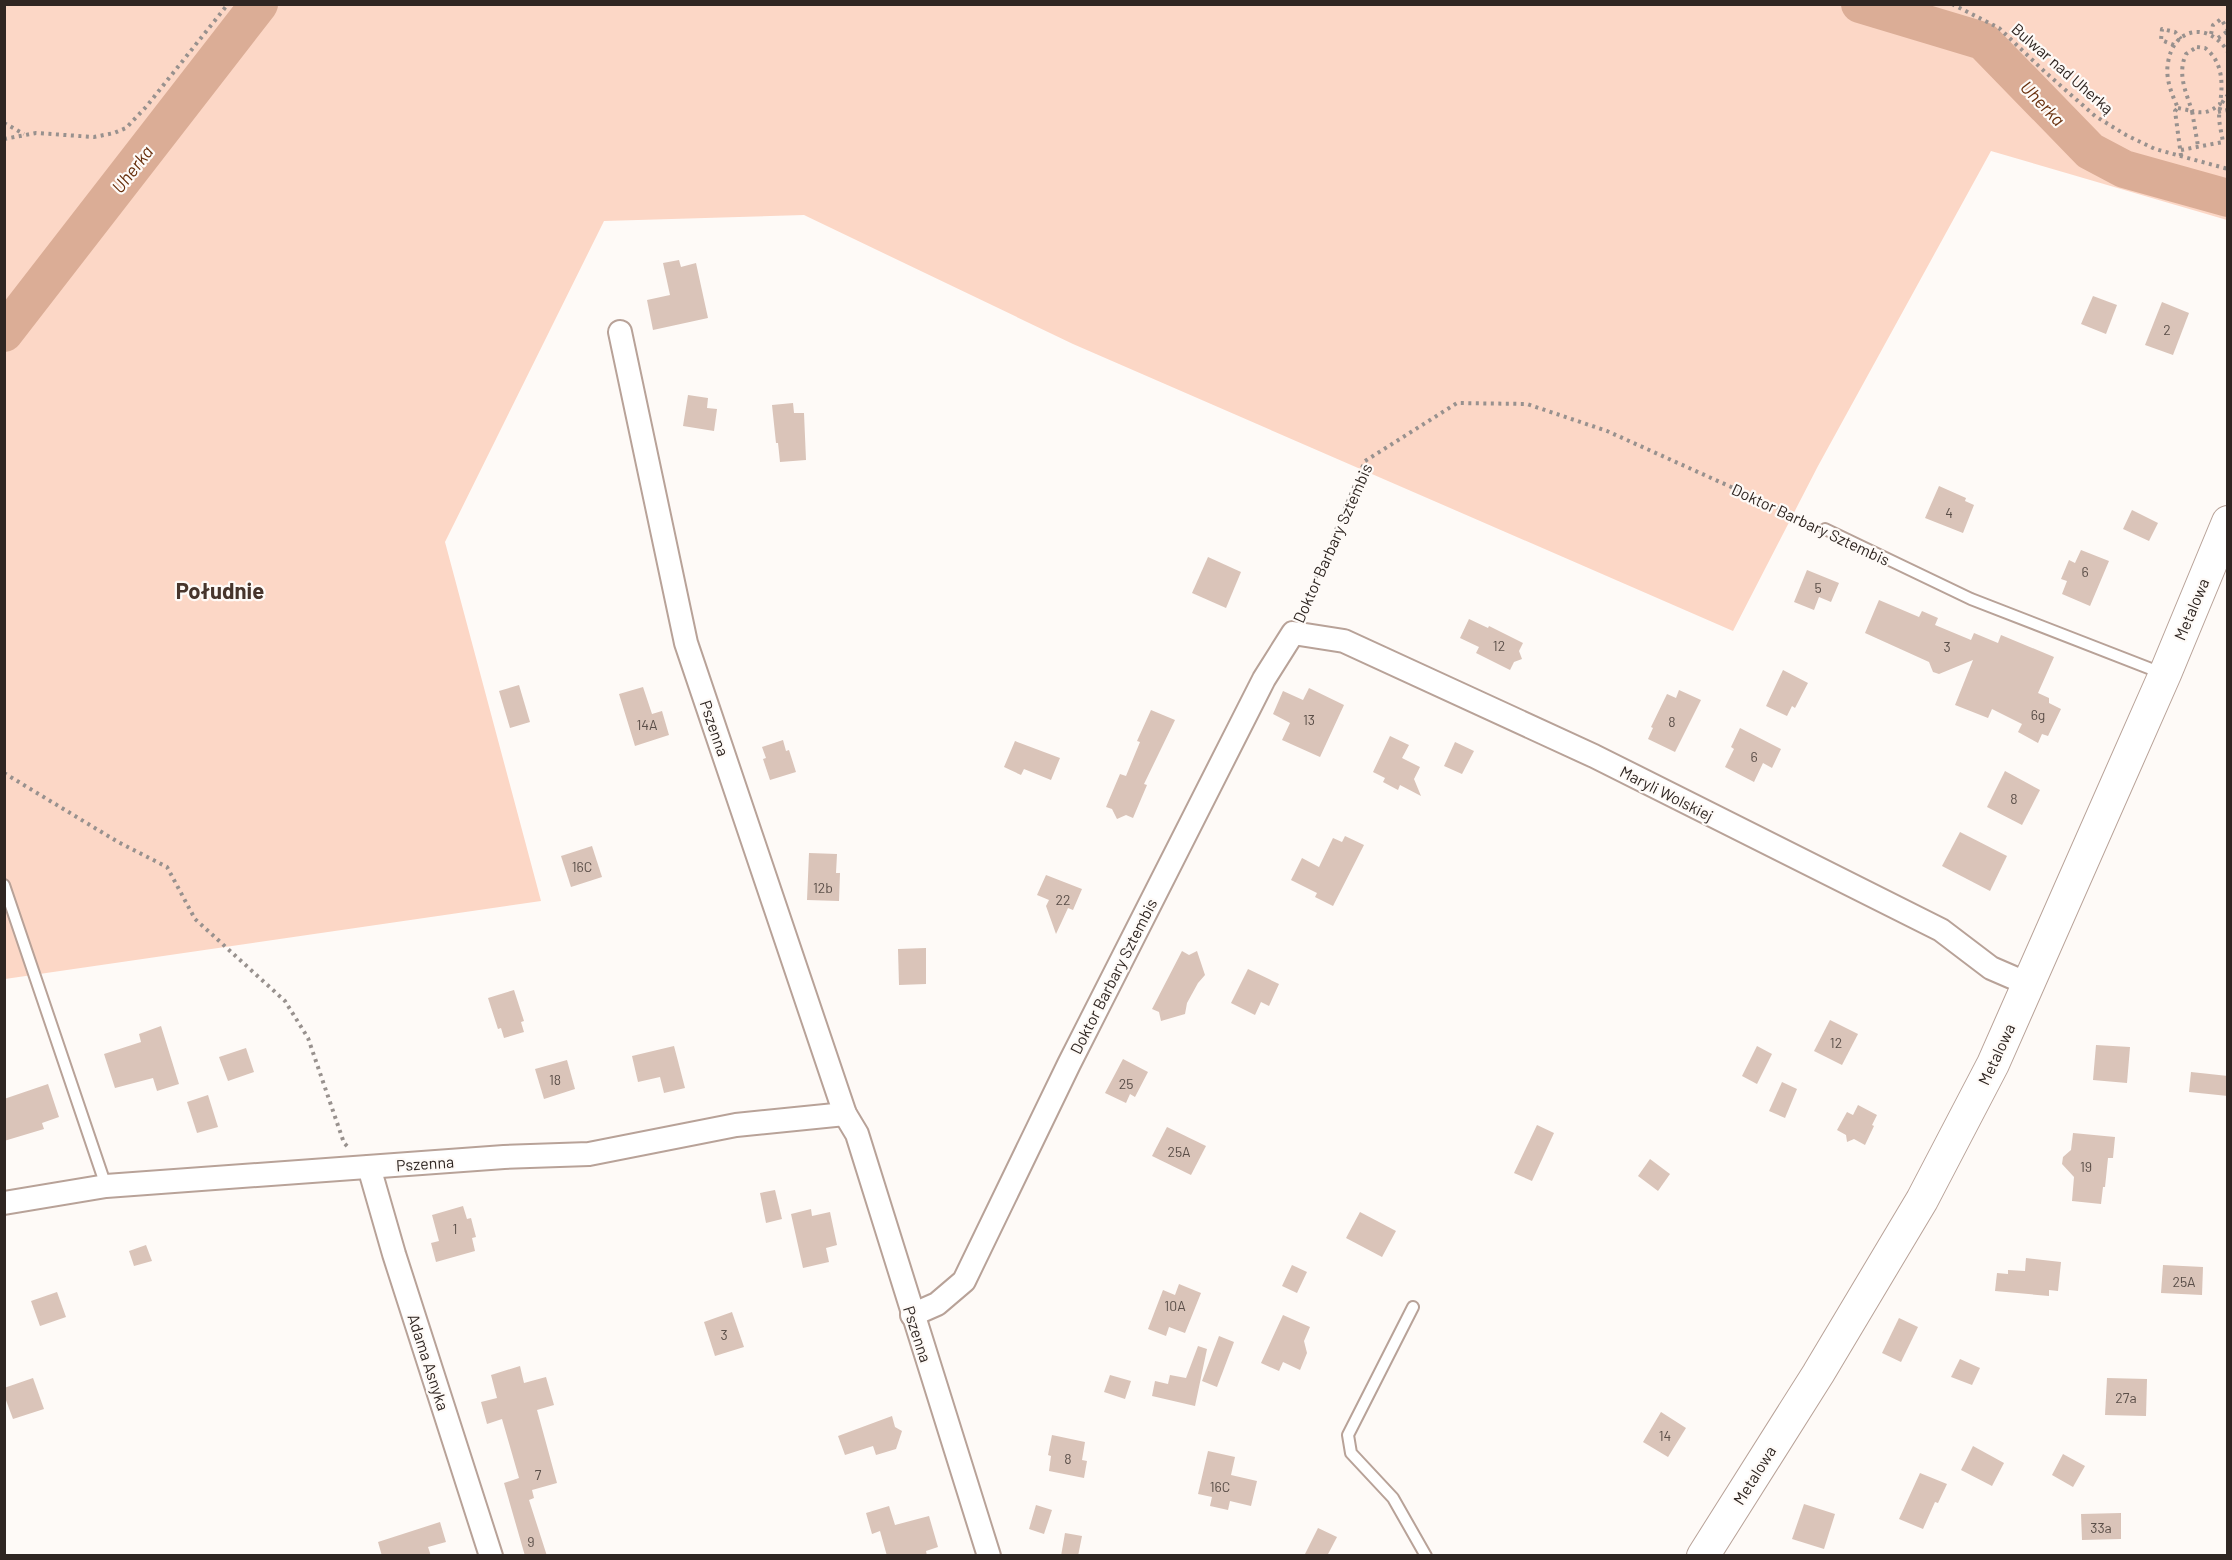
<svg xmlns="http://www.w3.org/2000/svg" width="2232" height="1560" viewBox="0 0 2232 1560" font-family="Barlow,sans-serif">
<rect width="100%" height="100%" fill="#fefaf7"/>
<path fill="#fcd7c6" d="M5 5H259L103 208 262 5H2227V220L1991 151 1818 466 1733 631 1073 344 804 215 604 221 445 542 541 901 5 979Z"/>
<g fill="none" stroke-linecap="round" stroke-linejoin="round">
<g stroke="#dbad96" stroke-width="38">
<path d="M1860 4 1983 41 2090 151 2124 169 2228 198"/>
<path d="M4 333 259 4"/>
</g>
</g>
<g fill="#dac4b9">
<path d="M679 260 681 267 696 263 708 318 653 330 647 300 670 295 663 263Z"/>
<path d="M2093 296 2117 305 2106 334 2081 324Z"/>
<path d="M2162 302 2189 313 2173 355 2145 345Z"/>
<path d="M688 395 708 398 707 408 717 409 714 431 683 426Z"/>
<path d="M793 403 794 413H804L806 460 780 462 778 443H776L772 405Z"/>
<path d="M1939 486 1966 498 1965 501 1974 505 1963 533 1925 518Z"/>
<path d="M2132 510 2158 523 2149 541 2123 529Z"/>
<path d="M2081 550 2109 561 2090 606 2062 594 2067 581 2061 579 2069 560 2075 563Z"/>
<path d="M1208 557 1241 572 1226 608 1192 593Z"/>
<path d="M1807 570 1839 583 1831 602 1819 597 1814 610 1794 602Z"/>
<path d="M1879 600 1919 617 1922 611 1938 618 1935 625 1971 640 1974 633 1998 643 2001 635 2054 657 2038 693 2049 698V703L2061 709 2048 736 2042 734 2038 743 2018 732 2022 724 1992 709 1988 718 1955 705 1973 660 1939 674 1933 672 1929 662 1865 633Z"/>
<path d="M1469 619 1488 628 1489 626 1523 643 1519 651 1522 659 1514 662 1510 670 1476 653 1479 647 1460 638Z"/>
<path d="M1783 670 1808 683 1795 708 1792 706 1787 716 1766 706Z"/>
<path d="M519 685 530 722 510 728 499 691Z"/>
<path d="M643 687 652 714 662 711 669 735 635 746 619 694Z"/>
<path d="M1309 688 1344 705 1320 757 1282 740 1290 723 1273 714 1283 691 1303 700Z"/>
<path d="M1679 690 1701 700 1675 752 1648 739 1653 728 1651 727 1667 694 1676 698Z"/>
<path d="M1151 710 1175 720 1144 784 1147 785 1133 818 1126 815 1117 819 1112 809 1106 807 1120 774 1126 776 1140 742 1137 741Z"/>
<path d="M1740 728 1781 749 1772 768 1763 763 1754 782 1725 767 1734 749 1731 747Z"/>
<path d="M1390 736 1409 745 1402 758 1420 767 1414 779 1421 796 1400 785 1398 790 1383 782 1385 778 1373 772Z"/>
<path d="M783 740 786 751 789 750 796 772 770 780 763 759 766 758 762 747Z"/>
<path d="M1015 741 1060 758 1051 780 1024 769 1021 775 1004 767Z"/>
<path d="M1455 742 1474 751 1462 774 1444 766Z"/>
<path d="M2005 771 2040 790 2022 825 1987 807Z"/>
<path d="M1960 832 2007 856 1990 891 1942 866Z"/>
<path d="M1345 836 1364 845 1333 906 1315 897 1317 893 1291 880 1302 858 1319 867 1333 838 1342 842Z"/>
<path d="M592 846 602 877 571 887 561 856Z"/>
<path d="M809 853 837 854 836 873H840L839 901 807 900Z"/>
<path d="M1046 875 1082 889 1073 910 1068 908 1056 934 1046 906 1049 900 1037 895Z"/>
<path d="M926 948V984L899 985 898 949Z"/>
<path d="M1182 951 1189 955 1197 951 1205 975 1198 983 1187 1003 1185 1014 1161 1021 1159 1012 1152 1009Z"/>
<path d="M1248 969 1279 984 1269 1006 1261 1002 1255 1015 1231 1003Z"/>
<path d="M514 990 524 1021 521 1022 524 1032 504 1038 501 1028 498 1029 488 998Z"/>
<path d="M1830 1020 1858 1034 1842 1065 1814 1051Z"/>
<path d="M161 1026 179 1084 157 1091 153 1078 115 1088 104 1054 141 1042 139 1034Z"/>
<path d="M2096 1045 2130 1047 2127 1083 2093 1080Z"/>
<path d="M674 1046 685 1088 664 1093 660 1077 638 1082 632 1056Z"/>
<path d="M1757 1046 1772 1054 1757 1084 1742 1076Z"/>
<path d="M246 1048 254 1072 228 1081 219 1057Z"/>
<path d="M1123 1059 1148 1072 1135 1097 1130 1094 1126 1103 1105 1093Z"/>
<path d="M567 1060 575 1089 544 1099 535 1069Z"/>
<path d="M2191 1072 2228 1076V1096L2189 1092Z"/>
<path d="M1782 1082 1797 1089 1785 1118 1769 1111Z"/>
<path d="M48 1084 59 1117 42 1123 44 1129 4 1141V1099Z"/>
<path d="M208 1095 218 1127 197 1133 187 1102Z"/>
<path d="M1858 1105 1877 1115 1872 1125 1874 1126 1865 1145 1854 1139 1847 1142 1846 1135 1837 1130 1847 1112 1853 1115Z"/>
<path d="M1537 1125 1554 1133 1532 1181 1514 1173Z"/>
<path d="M1167 1127 1206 1146 1191 1175 1152 1156Z"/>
<path d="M2073 1133 2115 1137 2113 1158H2108L2105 1187H2103L2101 1204 2072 1201 2074 1177 2062 1164 2063 1157 2071 1150Z"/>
<path d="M1650 1159 1670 1174 1658 1191 1638 1176Z"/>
<path d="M775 1190 782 1219 766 1223 760 1193Z"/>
<path d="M463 1206 467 1219 471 1218 476 1237 472 1238 475 1251 436 1262 431 1243 439 1241 432 1215Z"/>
<path d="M811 1209 812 1216 830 1212 837 1245 826 1248 829 1262 803 1268 791 1214Z"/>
<path d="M1360 1212 1396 1231 1382 1257 1346 1238Z"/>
<path d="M146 1245 152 1261 134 1266 129 1251Z"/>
<path d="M2026 1258 2061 1262 2058 1291 2049 1290V1296L1995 1291 1997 1273 2008 1274V1270L2025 1271Z"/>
<path d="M1292 1265 1307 1272 1297 1293 1282 1286Z"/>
<path d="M2163 1265 2203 1267 2202 1295 2161 1293Z"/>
<path d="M1179 1284 1201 1293 1185 1333 1169 1327 1166 1336 1148 1329 1163 1290 1175 1295Z"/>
<path d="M57 1292 66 1317 40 1326 31 1301Z"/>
<path d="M732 1312 744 1347 715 1356 704 1322Z"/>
<path d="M1283 1315 1310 1327 1304 1341 1307 1353 1300 1370 1283 1362 1279 1371 1261 1363Z"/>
<path d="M1899 1318 1918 1327 1901 1362 1882 1353Z"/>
<path d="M1219 1336 1234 1342 1217 1387 1202 1381Z"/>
<path d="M1198 1346 1207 1349 1195 1406 1152 1396 1155 1381 1168 1384 1170 1375 1186 1378Z"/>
<path d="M1960 1359 1980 1368 1972 1385 1951 1377Z"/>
<path d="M520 1366 524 1383 546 1377 554 1405 537 1410 557 1483 532 1490 534 1498 529 1500 547 1556H525L504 1483 519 1478 502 1419 487 1424 481 1402 497 1398 491 1375Z"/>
<path d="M1110 1375 1131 1381 1125 1399 1104 1392Z"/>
<path d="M33 1378 44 1409 13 1419 4 1395V1388Z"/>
<path d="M2107 1378 2147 1379 2146 1416 2105 1415Z"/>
<path d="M1661 1412 1686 1428 1668 1457 1643 1442Z"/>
<path d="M892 1416 895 1427 902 1431 896 1449 876 1455 873 1446 845 1455 838 1436Z"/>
<path d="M1052 1435 1085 1442 1082 1460 1087 1461 1084 1478 1049 1471 1051 1456 1048 1455Z"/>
<path d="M1973 1446 2004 1463 1992 1486 1961 1470Z"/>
<path d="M1208 1451 1235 1457 1231 1475 1257 1481 1251 1506 1230 1501 1228 1510 1210 1506 1212 1497 1198 1494Z"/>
<path d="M2063 1454 2085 1466 2073 1487 2052 1475Z"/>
<path d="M1920 1473 1947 1484 1938 1503 1935 1502 1923 1529 1899 1519Z"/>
<path d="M1804 1504 1835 1514 1824 1549 1792 1539Z"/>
<path d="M1036 1505 1052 1510 1044 1534 1029 1529Z"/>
<path d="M889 1506 895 1525 929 1516 938 1547 926 1551 927 1556H887L880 1531 872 1534 866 1513Z"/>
<path d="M2121 1513V1539L2082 1540 2081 1514Z"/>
<path d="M440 1522 446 1542 428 1547 431 1556H382L378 1542Z"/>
<path d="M1318 1528 1337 1537 1327 1556H1304Z"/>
<path d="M1065 1533 1082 1536 1078 1556H1061Z"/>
</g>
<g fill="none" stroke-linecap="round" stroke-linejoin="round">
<defs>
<g id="lane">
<path d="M1825 529 1971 599 2164 674"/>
<path d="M4 885 106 1186"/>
<path d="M1413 1307 1348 1435 1351 1453 1393 1498 1426 1556"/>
</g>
<g id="street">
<path d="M620 332 686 643 845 1114 857 1134 989 1556"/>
<path d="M369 1167 394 1254 491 1556"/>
<path d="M4 1203 106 1186 504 1157 589 1154 736 1125 845 1114"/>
<path d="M912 1315 937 1304 964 1281 1069 1064 1264 679 1293 633 1344 641 1594 756 1941 930 1991 968 2028 984"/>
</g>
<path id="secondary" d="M1703 1556 1818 1374 1922 1200 1993 1064 2165 674 2228 522"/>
</defs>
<use href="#lane" stroke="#b8a298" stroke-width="14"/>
<use href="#street" stroke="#b8a298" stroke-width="26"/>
<use href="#secondary" stroke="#b8a298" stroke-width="34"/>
<g stroke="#98918e" stroke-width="4" stroke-dasharray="3 4.5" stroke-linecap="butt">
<path d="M1952 4 1999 28 2045 72 2095 116 2126 135 2155 149 2228 169"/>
<path d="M2211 34 2213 25 2221 19 2228 30"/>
<path d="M2218 38 2228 31"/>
<path d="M2174 45 2161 40 2162 29 2175 32 2181 39"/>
<path d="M2197 47 2205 48C2223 62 2223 83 2220 104 2211 112 2203 114 2192 111 2186 92 2177 74 2186 54Z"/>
<path d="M2178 108 2192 111 2198 146"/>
<path d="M2218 112 2228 110"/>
<path d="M4 123 24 134"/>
<path d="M4 139 36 133 94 137 114 133 126 128 146 107 228 4"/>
<path d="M2181 150 2223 142C2220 124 2214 109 2228 95"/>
<path d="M2181 156 2175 111 2178 108C2172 95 2165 78 2168 63 2173 27 2209 21 2228 52"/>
<path d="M1301 613 1365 461 1457 403 1527 404 1607 431 1811 523"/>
<path d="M4 773 118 842 167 867 195 919 285 1001 308 1038 344 1143 349 1148"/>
</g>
<use href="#lane" stroke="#fff" stroke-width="10"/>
<use href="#street" stroke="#fff" stroke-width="22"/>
<use href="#secondary" stroke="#fff" stroke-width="32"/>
</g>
<g text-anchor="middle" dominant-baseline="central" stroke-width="4.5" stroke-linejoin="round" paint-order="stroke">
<g font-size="14" fill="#5a4e48">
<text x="2167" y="329">2</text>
<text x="1949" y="512">4</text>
<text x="2085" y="571">6</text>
<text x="1818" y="587">5</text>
<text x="1499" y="645">12</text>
<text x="1947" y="646">3</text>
<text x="2038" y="714">6g</text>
<text x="1309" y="719">13</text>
<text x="1672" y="721">8</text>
<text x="647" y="724">14A</text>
<text x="1754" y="756">6</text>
<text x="2014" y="798">8</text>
<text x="582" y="866">16C</text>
<text x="823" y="887">12b</text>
<text x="1063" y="899">22</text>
<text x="1836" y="1042">12</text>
<text x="555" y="1079">18</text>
<text x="1126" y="1083">25</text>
<text x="1179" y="1151">25A</text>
<text x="2086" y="1166">19</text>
<text x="455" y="1228">1</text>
<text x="2184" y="1281">25A</text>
<text x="1175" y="1305">10A</text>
<text x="724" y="1334">3</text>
<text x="2126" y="1397">27a</text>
<text x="1665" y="1435">14</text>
<text x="1068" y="1458">8</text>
<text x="538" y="1474">7</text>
<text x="1220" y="1486">16C</text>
<text x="2101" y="1527">33a</text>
<text x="531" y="1541">9</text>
</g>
<g font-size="16" fill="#2f2622" stroke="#fefaf7">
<text transform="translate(2063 68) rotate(41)">Bulwar nad Uherką</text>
<text transform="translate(1811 524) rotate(25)">Doktor Barbary Sztembis</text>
<text transform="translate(1332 543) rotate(-66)">Doktor Barbary Sztembis</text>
<text transform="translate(2191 609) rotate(-67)">Metalowa</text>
<text transform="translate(715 728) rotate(71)">Pszenna</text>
<text transform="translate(1667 793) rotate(27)">Maryli Wolskiej</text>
<text transform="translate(1113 976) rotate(-63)">Doktor Barbary Sztembis</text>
<text transform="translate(1996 1054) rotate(-65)">Metalowa</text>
<text transform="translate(425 1163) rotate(-4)">Pszenna</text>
<text transform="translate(918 1334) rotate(72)">Pszenna</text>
<text transform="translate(429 1362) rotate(72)">Adama Asnyka</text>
<text transform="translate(1754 1475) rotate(-58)">Metalowa</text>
</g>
<g font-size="18" font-style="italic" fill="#672e0b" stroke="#fefaf7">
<text transform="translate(2043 103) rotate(46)">Uherka</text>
<text transform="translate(132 169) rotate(-52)">Uherka</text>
</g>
<g font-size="22" font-weight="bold" fill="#47352c" stroke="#fefaf7">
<text x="220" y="590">Południe</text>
</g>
</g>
<rect width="2232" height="1560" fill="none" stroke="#2f2622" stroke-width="12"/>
</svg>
